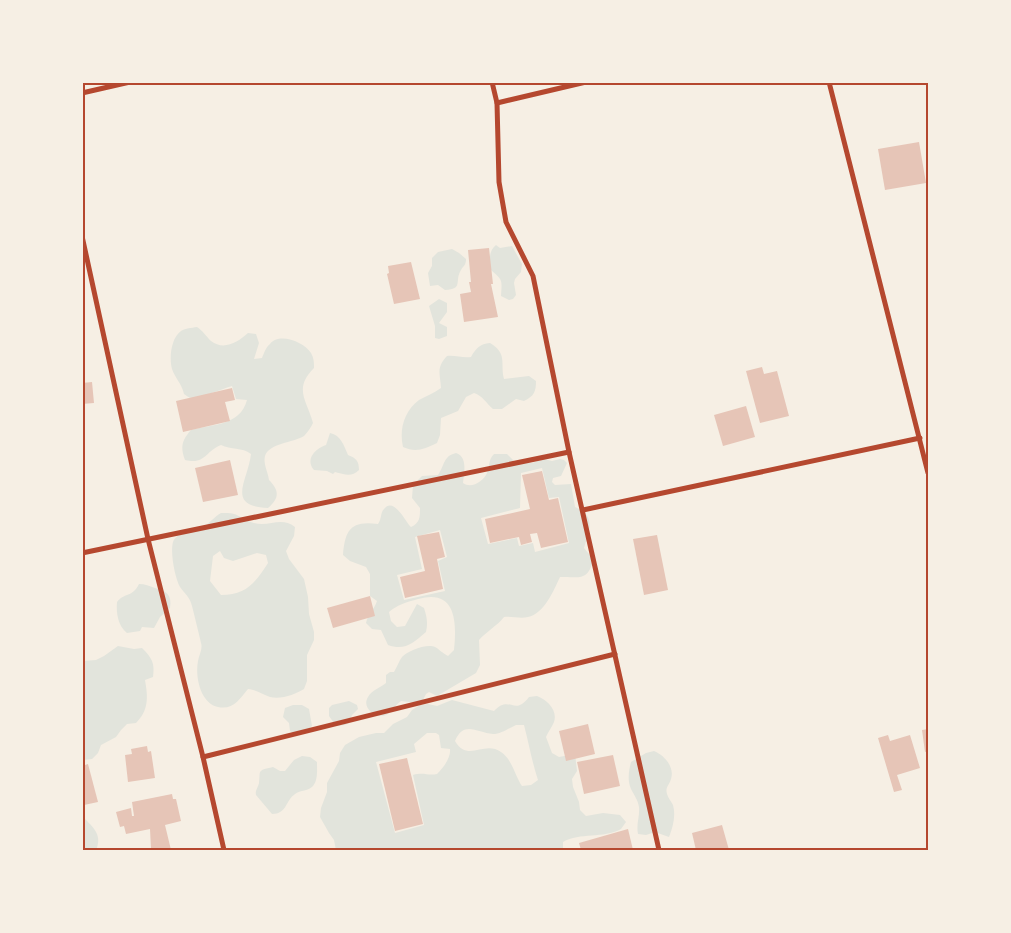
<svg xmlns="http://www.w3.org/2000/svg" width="1011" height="933" viewBox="0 0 1011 933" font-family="Mulish,sans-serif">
<rect width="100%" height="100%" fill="#f6efe4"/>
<g fill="#e2e4dc" fill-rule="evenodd">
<path d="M496 245 500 248 512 246 522 264 521 272 515 279 514 283 516 295 513 299 509 300 501 296C502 278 503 281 490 269 489 261 489 250 496 245Z"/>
<path d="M452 249 459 253 466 259C466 265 464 265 461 270 454 281 464 289 445 290L438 285 430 286 428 273 432 266V258L438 252Z"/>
<path d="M439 299 447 303V312L439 323 447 327V336L439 339 435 338V326L429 306Z"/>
<path d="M197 327C203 331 206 336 211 341 224 351 238 342 248 333L256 334 259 343 254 359 262 358C264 353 266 347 270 344 279 332 304 342 311 353 314 358 314 363 314 368 293 389 307 400 313 423 311 427 308 432 304 436 293 443 269 443 265 456 263 464 268 472 269 480 279 490 280 498 268 508 225 506 248 481 251 454 242 447 231 450 221 445 205 451 206 465 185 460 180 447 182 440 191 430 213 424 240 426 247 400L236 399 232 386C225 388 197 399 192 398 189 398 187 396 184 394 182 384 175 378 172 369 169 358 171 338 181 331 186 328 191 328 197 327Z"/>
<path d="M490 343C508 354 500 363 504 379L529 376 536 381C536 392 534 396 524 401L516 399 502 409H493C486 403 483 396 474 393L466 397 458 411 441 418 440 435 437 443C424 449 416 453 403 447 399 430 404 411 419 400 426 396 434 393 441 388 440 373 436 368 447 356 455 355 462 358 471 357 476 348 480 344 490 343Z"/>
<path d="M330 433C341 435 344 446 348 455 356 458 359 461 359 470 351 478 344 474 335 472L333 474 327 471 314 470C305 459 315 449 326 445Z"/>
<path d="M456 453C468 457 464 473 463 483 471 489 483 482 487 473 490 466 488 460 494 454H507L516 463H532L544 459 552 461 560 459 564 460 567 463 561 476 553 478 552 482 555 485 571 484 575 507C597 516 589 531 584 548L589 554 593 561C587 583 577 576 560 577 554 590 544 614 528 617 520 619 512 616 504 617 497 626 487 631 479 640L480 665 476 673 437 696 429 692 426 694 422 702 417 703 401 701C395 705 392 712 386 715 376 719 361 708 368 697 372 690 380 688 386 683V675L390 672H394C397 667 399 661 402 657 407 651 427 643 435 647 439 649 442 653 448 656L454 650C457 622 456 588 418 599 407 602 397 605 389 612L391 621 397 627 405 626 417 604 424 608C427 617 428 623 426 632 413 643 405 651 388 645L381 630 372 629 366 623C368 614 374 610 377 601L370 596V574L366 567 350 561 343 555C345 531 350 520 378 524 382 519 380 513 384 509 394 496 406 523 411 527 420 523 420 517 420 508L412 498 413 485 422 476 438 475C445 465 443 456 456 453ZM542 468 549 498 559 497 569 543 535 552 533 543 519 546 517 538 488 544 481 518 520 508 521 473ZM440 530 447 557 438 561 445 591 404 600 397 575 422 569 415 537Z"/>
<path d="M221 513C241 512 239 519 254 523 270 527 281 516 295 527L294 536 286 551 289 559 304 579 308 597 309 614 314 632V640L307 655V681L304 689C296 694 281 700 270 697 262 694 257 690 248 689 239 700 233 710 218 707 200 703 195 676 198 661 199 655 203 649 201 643 198 630 195 618 192 606 190 597 185 594 180 587 175 578 170 553 173 542 177 531 194 532 203 527 210 523 214 517 221 513ZM220 551 224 558 233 561 257 553 266 555 268 563C255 583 246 595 221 595L210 581 213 556Z"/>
<path d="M139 584C145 584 149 586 155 588 167 591 172 595 170 608L160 617 154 628 142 627 140 631 127 633C118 626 116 613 117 602 125 592 132 598 139 584Z"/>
<path d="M118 646 134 649 142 648C152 658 155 663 153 677L145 680C148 697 149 710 136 723L127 724 121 730 116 737 101 745 98 753 92 759 83 760V661L96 660 104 656Z"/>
<path d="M537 696C547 700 558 710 554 722 552 727 548 732 546 737L552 753 559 757 575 754 577 771 572 779 573 787 579 802 580 810 586 816 603 813 620 815 626 822 621 829C603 839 580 832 563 842V850H336L334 840 329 833 320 817 321 808 327 792V783L339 761 340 753 345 745 359 737 376 733H384L393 724 407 717 412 710 420 705 428 704 437 706 452 700 494 711C510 694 514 717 529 697ZM516 725H524C529 744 532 762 538 780L531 785 522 786C515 776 512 759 501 752 484 740 468 763 455 741 464 720 477 733 493 734 501 734 509 728 516 725ZM427 733H436L439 735 441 748 450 749C451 758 443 768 437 774 428 776 424 772 413 775L424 825 395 833 376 762 416 752 414 744Z"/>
<path d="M349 701 357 705 358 709 352 715 349 723 345 725 336 726 329 716V708L332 705Z"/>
<path d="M293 705H302L309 709 312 726 305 732 297 735 290 731 289 723 283 717 285 708Z"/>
<path d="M654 751C664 755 675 767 671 779 669 786 665 787 667 794 668 798 671 801 673 805 676 816 673 827 669 837L655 832 646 835 638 834C636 824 640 816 639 807 638 800 634 795 631 789 627 780 629 770 631 762L646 753Z"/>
<path d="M302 756 310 757 317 762C317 770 318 780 313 786 309 791 300 790 295 794 285 801 287 814 272 814L256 795C255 790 258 788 259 783 261 770 256 771 273 767L280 771H285L294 760Z"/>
<path d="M82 819H85C95 829 102 836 96 850H83Z"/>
</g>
<g fill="#e6c5b7">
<path d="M919 142 926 183 885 190 878 149Z"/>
<path d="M489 248 493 284H491L498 317 464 322 460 294 471 292 469 282H471L468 250Z"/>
<path d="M411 262 420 299 394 304 387 274 389 273 388 266Z"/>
<path d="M762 367 764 374 777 371 789 416 760 423 746 371Z"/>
<path d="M92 382 94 403 82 404V383Z"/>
<path d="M232 388 235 400 225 402 230 421 183 432 176 401Z"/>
<path d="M746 406 755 437 723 446 714 415Z"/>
<path d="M230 460 238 495 203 502 195 468Z"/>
<path d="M542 471 549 500 558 498 568 542 541 548 537 533 530 534 532 542 521 545 519 537 490 543 485 519 530 509 522 475Z"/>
<path d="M439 532 445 557 437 559 443 589 405 598 400 577 425 571 417 536Z"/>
<path d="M657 535 668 590 644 595 633 539Z"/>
<path d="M370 596 375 616 333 628 327 608Z"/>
<path d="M588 724 595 754 566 761 559 731Z"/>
<path d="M928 729V751L925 752 922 730Z"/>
<path d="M888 735 890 741 910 735 920 768 897 775 902 790 894 792 878 738Z"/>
<path d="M147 746 148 752 151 751 155 778 128 782 125 755 132 754 131 749Z"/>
<path d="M613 755 620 786 584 794 577 762Z"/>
<path d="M407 758 423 824 395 831 379 764Z"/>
<path d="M88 764 98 802 84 805 82 766Z"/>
<path d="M172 794 173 799H176L181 821 165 825 171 850H156V848L151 849 150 829 126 834 124 826 120 827 116 812 131 808 132 816H134L132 802Z"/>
<path d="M722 825 729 850H696L692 833Z"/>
<path d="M628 829 633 850H581L579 843Z"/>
</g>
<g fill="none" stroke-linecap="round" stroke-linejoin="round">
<g stroke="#b5482f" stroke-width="5">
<path d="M492 82 497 103 499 182 506 222 533 276 569 452 659 850"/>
<path d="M829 82 928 473"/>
<path d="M82 93 130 82"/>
<path d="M497 103 586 82"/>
<path d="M82 236 148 539 203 757 224 850"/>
<path d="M583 510 920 438"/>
<path d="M82 553 569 452"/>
<path d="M203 757 615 654"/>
</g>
</g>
<rect width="1011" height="933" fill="none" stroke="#f6efe4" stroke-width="168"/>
<rect x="84" y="84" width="843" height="765" fill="none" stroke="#b5482f" stroke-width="2"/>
</svg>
